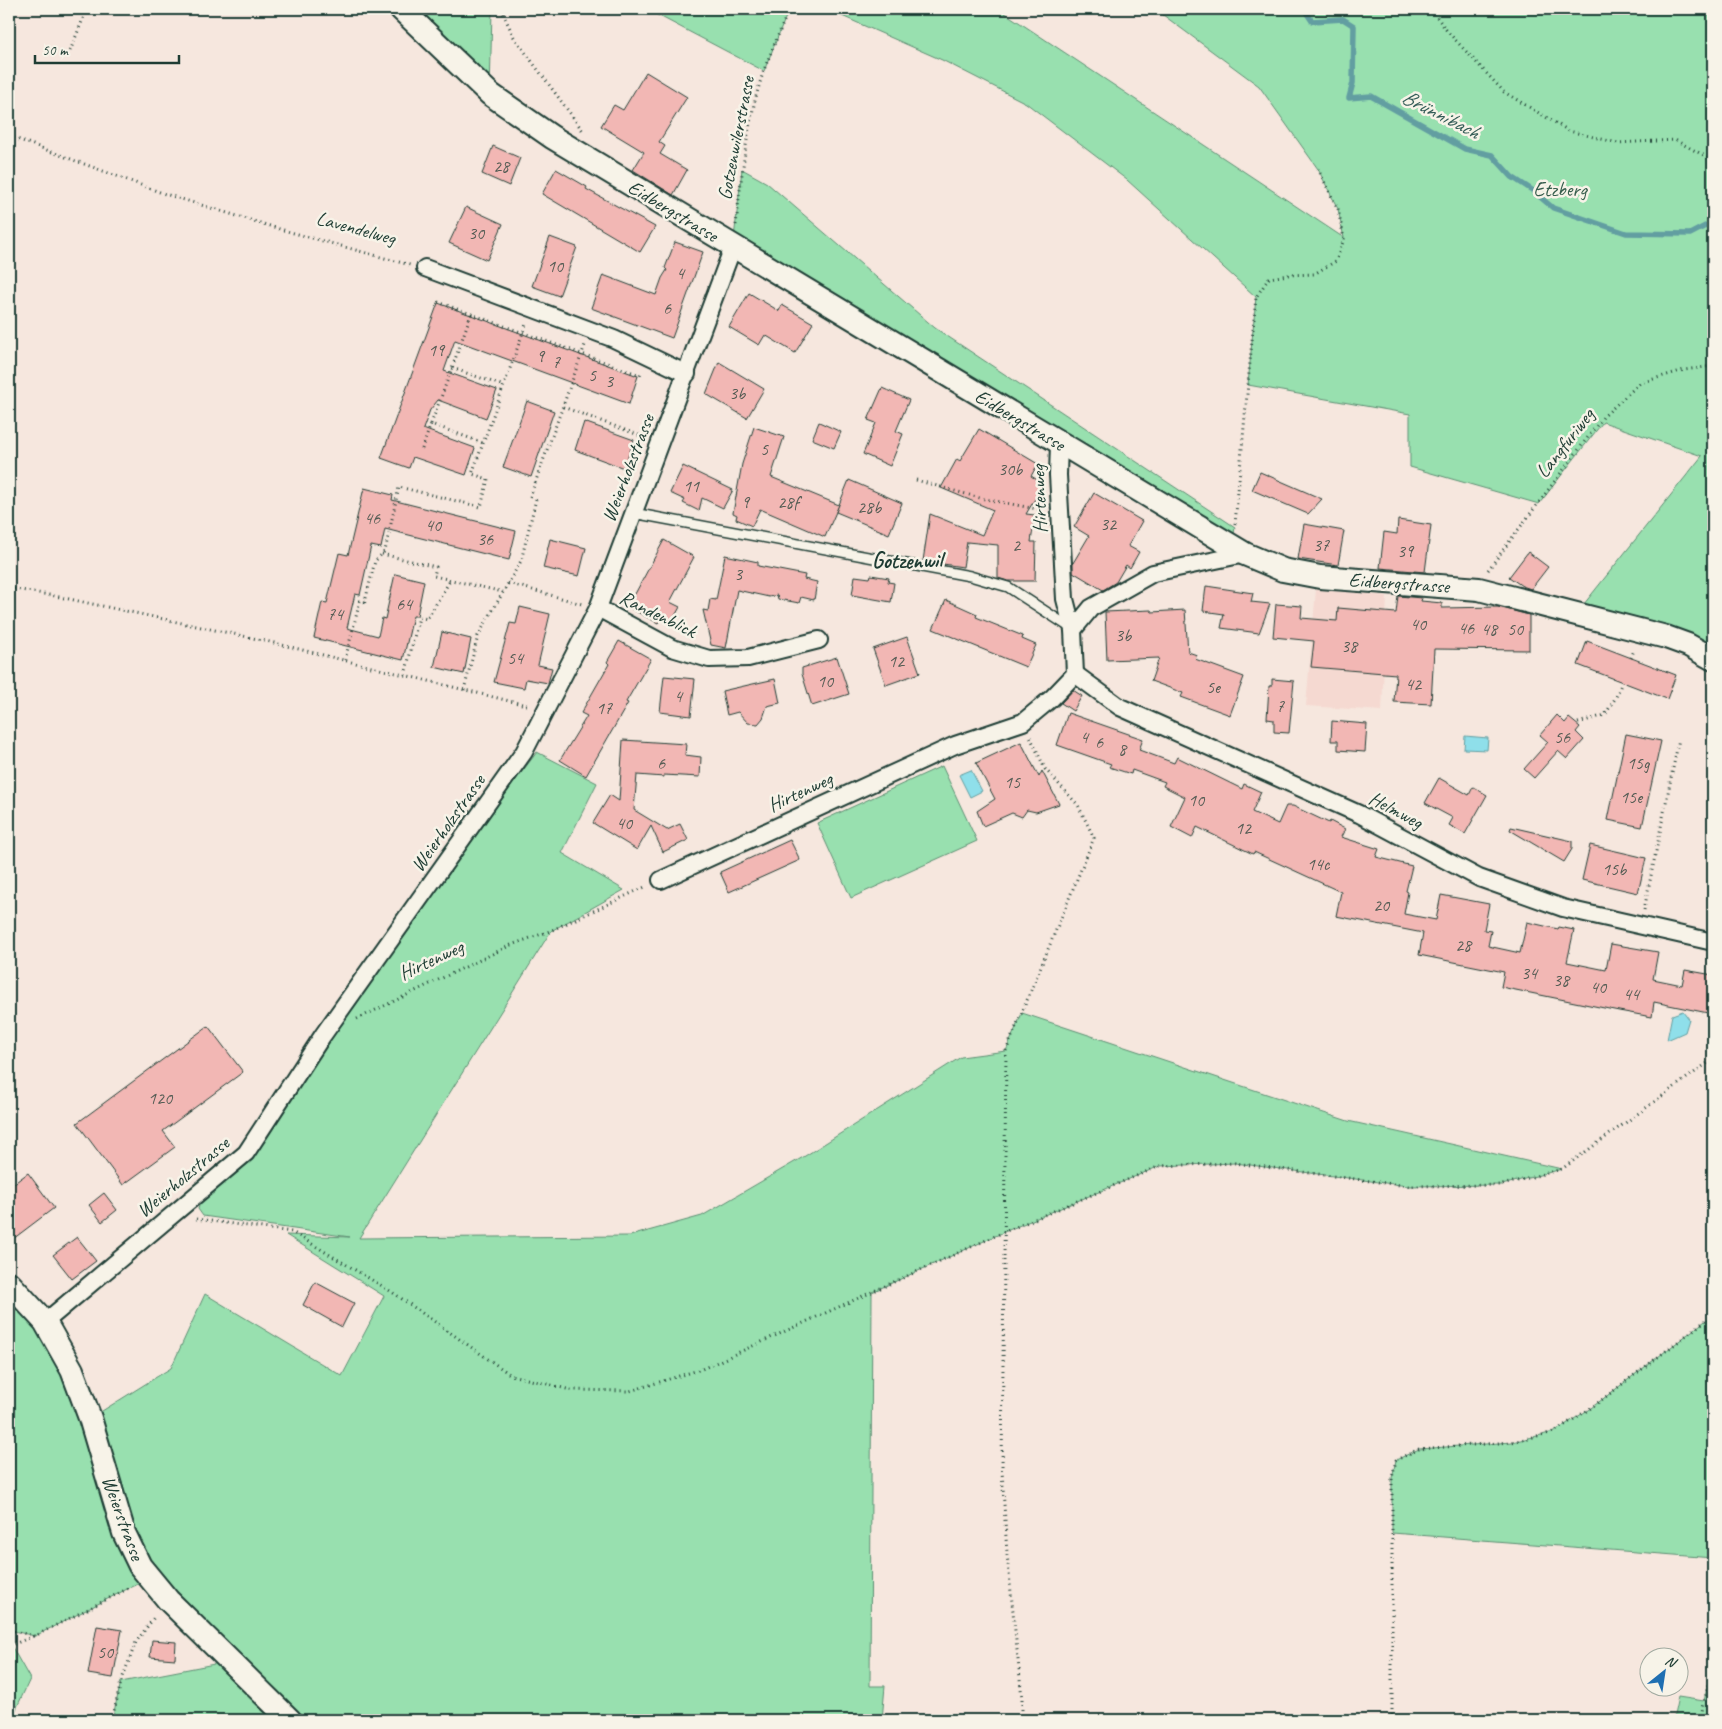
<svg xmlns="http://www.w3.org/2000/svg" width="1722" height="1729" viewBox="0 0 1722 1729" font-family="Caveat,sans-serif">
<rect width="100%" height="100%" fill="#f6e7de"/>
<filter id="ink" filterUnits="userSpaceOnUse"><feTurbulence type="fractalNoise" baseFrequency=".02" numOctaves="2"/><feDisplacementMap in="SourceGraphic" scale="10" xChannelSelector="R" yChannelSelector="G"/><feConvolveMatrix kernelMatrix="1 2 1 2 8 2 1 2 1" color-interpolation-filters="sRGB"/></filter>
<g filter="url(#ink)">
<path fill="#f5d9d1" d="M1316 589 1387 596 1382 711 1306 706Z"/>
<g fill="#98e0af" stroke="#5c8e72">
<path d="M401 9H492L490 94Z"/>
<path d="M646 9H789L764 71Z"/>
<path d="M826 9H999L1344 238 1338 209 1318 169 1259 86 1155 9H1713V659L1576 614 1702 456 1603 422 1539 504 1410 467V414L1248 385 1256 297 1127 180 1026 103 942 60Z"/>
<path d="M742 169 767 183 935 328 1235 527 1232 547 733 247Z"/>
<path d="M537 752 597 783 562 853 624 890 551 931 359 1238 630 1236 702 1216 805 1156 961 1057 1006 1051 1022 1013 1348 1121 1562 1169 1502 1185 1408 1186 1235 1163 1160 1166 1004 1232 872 1292 870 1686H885L882 1720H112L121 1682 230 1661 151 1580 133 1586 35 1636 9 1630V1293L42 1329 86 1421 171 1368 205 1294 342 1376 384 1296 286 1235 350 1237 203 1216 198 1209 200 1203 249 1157 329 1040 477 831Z"/>
<path d="M942 766 977 841 851 898 817 823Z"/>
<path d="M1713 1315V1558L1392 1533V1478L1396 1460 1419 1449 1512 1442 1554 1432 1591 1408Z"/>
<path d="M9 1642 30 1679 11 1720H9Z"/>
<path d="M1713 1663V1720H1673L1678 1697 1704 1701Z"/>
</g>
<g fill="#8fdfea" stroke="#629ea1">
<path d="M1465 736 1488 738 1487 750 1464 749Z"/>
<path d="M971 770 982 791 970 797 959 775Z"/>
<path d="M1683 1011 1689 1019 1685 1032 1667 1040 1672 1015Z"/>
</g>
<g fill="none" stroke-linecap="round" stroke-linejoin="round">
<path stroke="#629ea1" stroke-width="5.5" d="M1304 9 1312 21 1343 19 1354 26 1353 83 1349 98 1371 96 1465 149 1492 155 1512 177 1532 190 1553 208 1626 233 1690 234 1713 222"/>
</g>
<g fill="#f2b7b4" stroke="#1f3d34">
<path d="M646 72 687 97 659 142 665 146 660 154 687 170 673 195 633 170 644 152 601 126 614 105 623 110Z"/>
<path d="M493 146 520 158 509 186 482 174Z"/>
<path d="M556 169 587 187 586 189 655 227 640 252 542 194Z"/>
<path d="M466 207 503 224 487 260 449 243Z"/>
<path d="M550 237 577 247 559 296 532 286Z"/>
<path d="M675 242 703 252 672 338 591 308 603 275 656 295 662 278 667 270 665 268Z"/>
<path d="M749 293 779 311 782 305 813 323 795 353 765 335 759 345 729 327Z"/>
<path d="M438 303 638 376 629 404 455 340 444 371 497 390 486 418 438 400 430 410 423 429 475 448 466 475 413 457 409 468 381 458Z"/>
<path d="M719 362 764 389 747 418 706 394Z"/>
<path d="M882 388 909 400 896 431 903 434 890 466 863 454 876 423 868 420Z"/>
<path d="M527 401 554 411 531 477 503 467Z"/>
<path d="M584 422 634 440 624 468 575 450Z"/>
<path d="M819 422 841 432 834 448 812 439Z"/>
<path d="M754 427 784 437 771 477 839 505 825 537 760 509 752 526 736 519 737 515 733 513 742 464Z"/>
<path d="M979 429 1038 464 1031 476 1044 484 1026 514 1035 515 1031 542H1036L1035 581H1008L998 578V545L967 542 963 567 923 561 930 514 982 535 993 510 941 488 957 459 960 461Z"/>
<path d="M683 466 733 490 723 508 702 498 699 511 683 503 685 500 670 493Z"/>
<path d="M1260 472 1322 499 1308 514 1252 490Z"/>
<path d="M849 480 902 503 889 534 836 512Z"/>
<path d="M364 488 393 495 392 500 516 531 509 560 385 529 381 548 371 546 360 595 355 594 347 628 378 636 382 618 385 619 395 574 424 581 417 616H413L403 660 314 638 322 602 327 603 339 553 348 555Z"/>
<path d="M1094 493 1142 521 1128 546 1139 552 1130 568 1126 565 1116 582 1103 590 1073 572V563L1089 536 1074 527Z"/>
<path d="M1398 520 1431 525 1425 572 1380 568 1384 532 1397 534Z"/>
<path d="M1304 524 1344 531 1338 565 1298 559Z"/>
<path d="M550 539 586 548 579 576 543 568Z"/>
<path d="M664 540 694 557 670 602 680 607 671 623 661 618 658 623 628 607Z"/>
<path d="M1528 552 1548 567 1531 589 1522 586 1509 577Z"/>
<path d="M725 555 758 562V566L805 575 804 579 817 582 814 600 801 597 799 603 778 599 777 595 769 597 737 590 726 648 711 645 703 610 708 611 710 599 716 600Z"/>
<path d="M871 575 889 578 888 582 894 583 891 602 852 595 855 576 870 578Z"/>
<path d="M1206 586 1253 593 1251 602 1270 604 1259 633 1221 628 1224 614 1203 611Z"/>
<path d="M1398 596 1422 598 1421 601 1442 603V608L1498 607 1529 615V650L1434 649 1431 704 1394 702 1396 674 1311 667 1314 641 1273 637 1276 604 1302 606 1301 618 1337 621 1338 608 1396 613Z"/>
<path d="M946 600 977 614 976 617 1023 636 1022 639 1036 645 1026 667 933 629Z"/>
<path d="M520 607 550 614 538 665 552 668 548 683 526 679 524 688 494 682 510 623 516 624Z"/>
<path d="M1151 610 1152 612 1185 610 1188 652 1197 655 1195 659 1244 677 1230 715 1181 697 1183 693 1151 681 1159 658 1107 660 1105 612Z"/>
<path d="M442 632 471 639 464 674 434 667Z"/>
<path d="M907 637 920 673 886 685 873 649Z"/>
<path d="M619 641 651 659 626 702 628 703 586 776 560 760 587 716 581 713 609 664 607 662Z"/>
<path d="M1587 641 1676 675 1667 699 1578 665Z"/>
<path d="M837 657 849 694 812 706 802 674V668Z"/>
<path d="M664 676 695 679 691 716 660 712Z"/>
<path d="M775 679 780 703 767 706 763 718 758 724 748 723 738 712 727 715 722 691Z"/>
<path d="M1272 679 1294 681 1289 733 1274 732V720L1267 719 1269 686H1272Z"/>
<path d="M1073 690 1082 696 1073 711 1061 703Z"/>
<path d="M1068 713 1143 739 1139 750 1174 763 1177 757 1242 789 1244 784 1261 792 1252 812 1278 824 1286 806H1293L1329 823 1330 821 1345 829 1341 837 1379 849 1376 857 1412 866 1406 891 1408 892 1404 914 1436 920 1441 895 1489 904 1484 930 1491 931 1488 946 1520 953 1527 922 1558 929 1559 927 1574 930 1567 962 1606 970 1611 944 1658 952 1653 979 1682 985 1685 970 1713 975V1014L1654 1002 1652 1017 1619 1011 1501 987 1504 972 1419 955 1423 933 1336 916 1341 892 1254 852 1253 854 1197 827 1192 838 1171 827 1185 797 1163 786 1165 782 1132 770 1131 774 1109 767 1111 764 1057 745Z"/>
<path d="M1557 715 1565 723 1569 718 1580 727 1576 732 1584 740 1567 759 1558 751 1534 778 1524 769 1548 742 1540 735Z"/>
<path d="M1332 721 1367 724 1365 752 1338 750V741H1331Z"/>
<path d="M1626 734 1661 741 1642 827 1608 820Z"/>
<path d="M623 740 686 744 685 755 701 757 700 777 664 775V777L637 775 634 810 667 830 680 824 688 840 663 852 651 826 637 850 593 823 610 795 619 801Z"/>
<path d="M1021 742 1039 777 1042 771 1059 804 1036 812 1027 810 1022 817 1012 813 983 826 977 811 995 799 976 763Z"/>
<path d="M1439 778 1469 795 1473 787 1487 795 1465 834 1449 825 1453 818 1425 803Z"/>
<path d="M1511 827 1572 841V849L1564 862 1510 830Z"/>
<path d="M790 840 800 860 729 892 720 872Z"/>
<path d="M1590 845 1646 858 1638 893 1582 880Z"/>
<path d="M208 1026 243 1072 163 1131 175 1147 123 1185 77 1123Z"/>
<path d="M28 1173 54 1208 9 1242V1187Z"/>
<path d="M104 1193 117 1210 102 1222 89 1205Z"/>
<path d="M77 1237 96 1261 72 1279 53 1255Z"/>
<path d="M315 1282 354 1303 342 1327 303 1305Z"/>
<path d="M97 1626 122 1630 113 1678 88 1674Z"/>
<path d="M152 1640 176 1642 175 1659 150 1657Z"/>
</g>
<g fill="none" stroke-linecap="round" stroke-linejoin="round">
<defs>
<path id="lane" d="M633 513 970 576 1008 587 1071 628"/>
<g id="street">
<path d="M425 268 614 339 687 374"/>
<path d="M598 608 672 648 709 659 748 658 819 640"/>
<path d="M1073 630 1091 608 1153 573 1245 554"/>
<path d="M1075 674 1120 707 1359 814 1479 878 1563 908 1713 942"/>
<path d="M661 880 955 745 1023 722 1052 698 1075 674 1073 630 1065 599 1058 475 1059 443"/>
<path d="M45 1322 246 1153 323 1035 524 752 598 608 733 247"/>
</g>
<g id="secondary">
<path d="M401 9 490 94 552 137 1245 554 1283 570 1320 577 1479 589 1666 637 1688 645 1713 659"/>
<path d="M9 1283 45 1322 72 1370 90 1418 124 1533 140 1566 168 1600 290 1720"/>
</g>
</defs>
<use href="#lane" stroke="#1f3d34" stroke-width="12"/>
<use href="#street" stroke="#1f3d34" stroke-width="20"/>
<use href="#secondary" stroke="#1f3d34" stroke-width="26"/>
<g stroke="#1f3d34" stroke-width="3" stroke-dasharray="1 4" stroke-linecap="butt">
<path d="M501 9 514 37 583 131"/>
<path d="M1431 9 1447 31 1504 92 1569 131 1618 143 1675 140 1707 157 1713 158"/>
<path d="M70 51 87 9"/>
<path d="M9 136 165 194 283 230 410 265"/>
<path d="M736 225C742 173 747 120 764 70 772 49 781 29 789 9"/>
<path d="M438 302 471 314 452 368"/>
<path d="M471 314 640 375 642 370"/>
<path d="M563 407 644 437"/>
<path d="M431 424 452 368 504 386"/>
<path d="M422 449 431 424 483 443"/>
<path d="M916 480 980 498 1042 510"/>
<path d="M530 497 585 345"/>
<path d="M1235 524 1256 297 1269 278 1288 275 1314 274 1336 261 1344 239 1338 209 1318 169"/>
<path d="M382 554 436 567 434 576 503 592"/>
<path d="M1488 570 1603 417 1640 383 1684 370 1713 366"/>
<path d="M508 583 582 604"/>
<path d="M9 588 55 596 262 640 530 706"/>
<path d="M1631 658 1634 650"/>
<path d="M345 660 360 601 365 602 375 561 385 551 399 487 481 507 488 479 472 474 526 324"/>
<path d="M405 675 419 617 427 619 451 579"/>
<path d="M464 690 478 636 521 561 536 499"/>
<path d="M1578 723 1605 715 1616 697 1622 682"/>
<path d="M1644 910 1679 739"/>
<path d="M357 1019 511 945 550 931 647 886"/>
<path d="M196 1219 292 1232 392 1292 511 1375 571 1390 630 1391 702 1369 1004 1232 1160 1166 1235 1163 1408 1186 1502 1185 1562 1169 1713 1059"/>
<path d="M9 1630 35 1636 131 1587"/>
<path d="M9 1646 34 1636"/>
<path d="M112 1720 121 1682 136 1642 155 1616"/>
<path d="M1022 1720V1698L1007 1554 1002 1470 1006 1051 1094 838 1078 805 1045 769 1030 736"/>
<path d="M1392 1720V1478L1396 1460 1419 1449 1512 1442 1554 1432 1591 1408 1713 1315"/>
<path d="M1700 1720 1713 1663"/>
</g>
<use href="#lane" stroke="#f7f3e8" stroke-width="9"/>
<use href="#street" stroke="#f7f3e8" stroke-width="16"/>
<use href="#secondary" stroke="#f7f3e8" stroke-width="22"/>
</g>
</g>
<g text-anchor="middle" dominant-baseline="central" stroke-width="5" stroke-linejoin="round" paint-order="stroke">
<g font-size="18" fill="#545c54">
<text x="501" y="166">28</text>
<text x="476" y="233">30</text>
<text x="555" y="266">10</text>
<text x="680" y="273">4</text>
<text x="667" y="308">6</text>
<text x="436" y="350">19</text>
<text x="540" y="356">9</text>
<text x="556" y="362">7</text>
<text x="592" y="375">5</text>
<text x="609" y="381">3</text>
<text x="737" y="393">3b</text>
<text x="764" y="449">5</text>
<text x="1010" y="469">30b</text>
<text x="691" y="486">11</text>
<text x="745" y="502">9</text>
<text x="788" y="502">28f</text>
<text x="869" y="507">28b</text>
<text x="372" y="518">46</text>
<text x="1108" y="524">32</text>
<text x="433" y="525">40</text>
<text x="485" y="539">36</text>
<text x="1016" y="545">2</text>
<text x="1321" y="545">37</text>
<text x="1405" y="551">39</text>
<text x="738" y="574">3</text>
<text x="404" y="604">64</text>
<text x="335" y="614">74</text>
<text x="1418" y="624">40</text>
<text x="1466" y="628">46</text>
<text x="1489" y="629">48</text>
<text x="1515" y="629">50</text>
<text x="1123" y="635">3b</text>
<text x="1349" y="646">38</text>
<text x="515" y="658">54</text>
<text x="896" y="661">12</text>
<text x="825" y="681">10</text>
<text x="1413" y="684">42</text>
<text x="1213" y="687">5e</text>
<text x="678" y="696">4</text>
<text x="1280" y="706">7</text>
<text x="604" y="708">17</text>
<text x="1084" y="737">4</text>
<text x="1562" y="737">56</text>
<text x="1099" y="742">6</text>
<text x="1122" y="749">8</text>
<text x="661" y="763">6</text>
<text x="1638" y="763">15g</text>
<text x="1012" y="782">15</text>
<text x="1631" y="797">15e</text>
<text x="1196" y="800">10</text>
<text x="624" y="823">40</text>
<text x="1243" y="828">12</text>
<text x="1318" y="864">14c</text>
<text x="1614" y="869">15b</text>
<text x="1381" y="905">20</text>
<text x="1463" y="945">28</text>
<text x="1529" y="973">34</text>
<text x="1561" y="980">38</text>
<text x="1598" y="987">40</text>
<text x="1631" y="994">44</text>
<text x="160" y="1098">120</text>
<text x="105" y="1652">50</text>
</g>
<g font-size="20" fill="#1f3d34" stroke="#f7f3e8">
<text transform="translate(736 138) rotate(-79)">Gotzenwilerstrasse</text>
<text transform="translate(673 211) rotate(31)">Eidbergstrasse</text>
<text transform="translate(356 228) rotate(15)">Lavendelweg</text>
<text transform="translate(1020 420) rotate(31)">Eidbergstrasse</text>
<text transform="translate(1565 443) rotate(-52)">Langfuriweg</text>
<text transform="translate(628 468) rotate(-69)">Weierholzstrasse</text>
<text transform="translate(1039 499) rotate(-92)">Hirtenweg</text>
<text transform="translate(1399 583) rotate(4)">Eidbergstrasse</text>
<text transform="translate(658 614) rotate(26)">Randenblick</text>
<text transform="translate(800 792) rotate(-25)">Hirtenweg</text>
<text transform="translate(1396 810) rotate(28)">Helmweg</text>
<text transform="translate(448 823) rotate(-55)">Weierholzstrasse</text>
<text transform="translate(431 960) rotate(-25)">Hirtenweg</text>
<text transform="translate(183 1177) rotate(-40)">Weierholzstrasse</text>
<text transform="translate(123 1518) rotate(70)">Weierstrasse</text>
</g>
<g font-size="20" fill="#375e4d" stroke="#f7f3e8">
<text x="1560" y="189">Etzberg</text>
</g>
<g font-size="21" font-style="italic" fill="#355d58" stroke="#f7f3e8">
<text transform="translate(1441 114) rotate(27)">Brünnibach</text>
</g>
<g font-size="22" font-weight="bold" fill="#1f3d34" stroke="#f7f3e8">
<text x="907" y="561">Gotzenwil</text>
</g>
</g>
<rect width="1722" height="1729" fill="none" stroke="#f7f3e8" stroke-width="30"/>
<rect x="15" y="15" width="1692" height="1699" fill="none" stroke="#1f3d34" stroke-width="2" filter="url(#ink)"/>
<g transform="translate(1664 1672) rotate(30)"><circle r="24" fill="#f7f3e8" stroke="#a1aaa0"/>
<path d="M0-4L9 19L0 12L-9 19Z" fill="#1f6fb2"/>
<text y="-8" font-size="14" font-weight="bold" text-anchor="middle" fill="#1f3d34">N</text>
</g>
<path d="M35 55v8h144v-8" fill="none" stroke="#1f3d34" stroke-width="2.5"/>
<text x="42" y="55" font-size="15" fill="#1f3d34" stroke="#f7f3e8" stroke-width="4" paint-order="stroke">50 m</text>
</svg>
